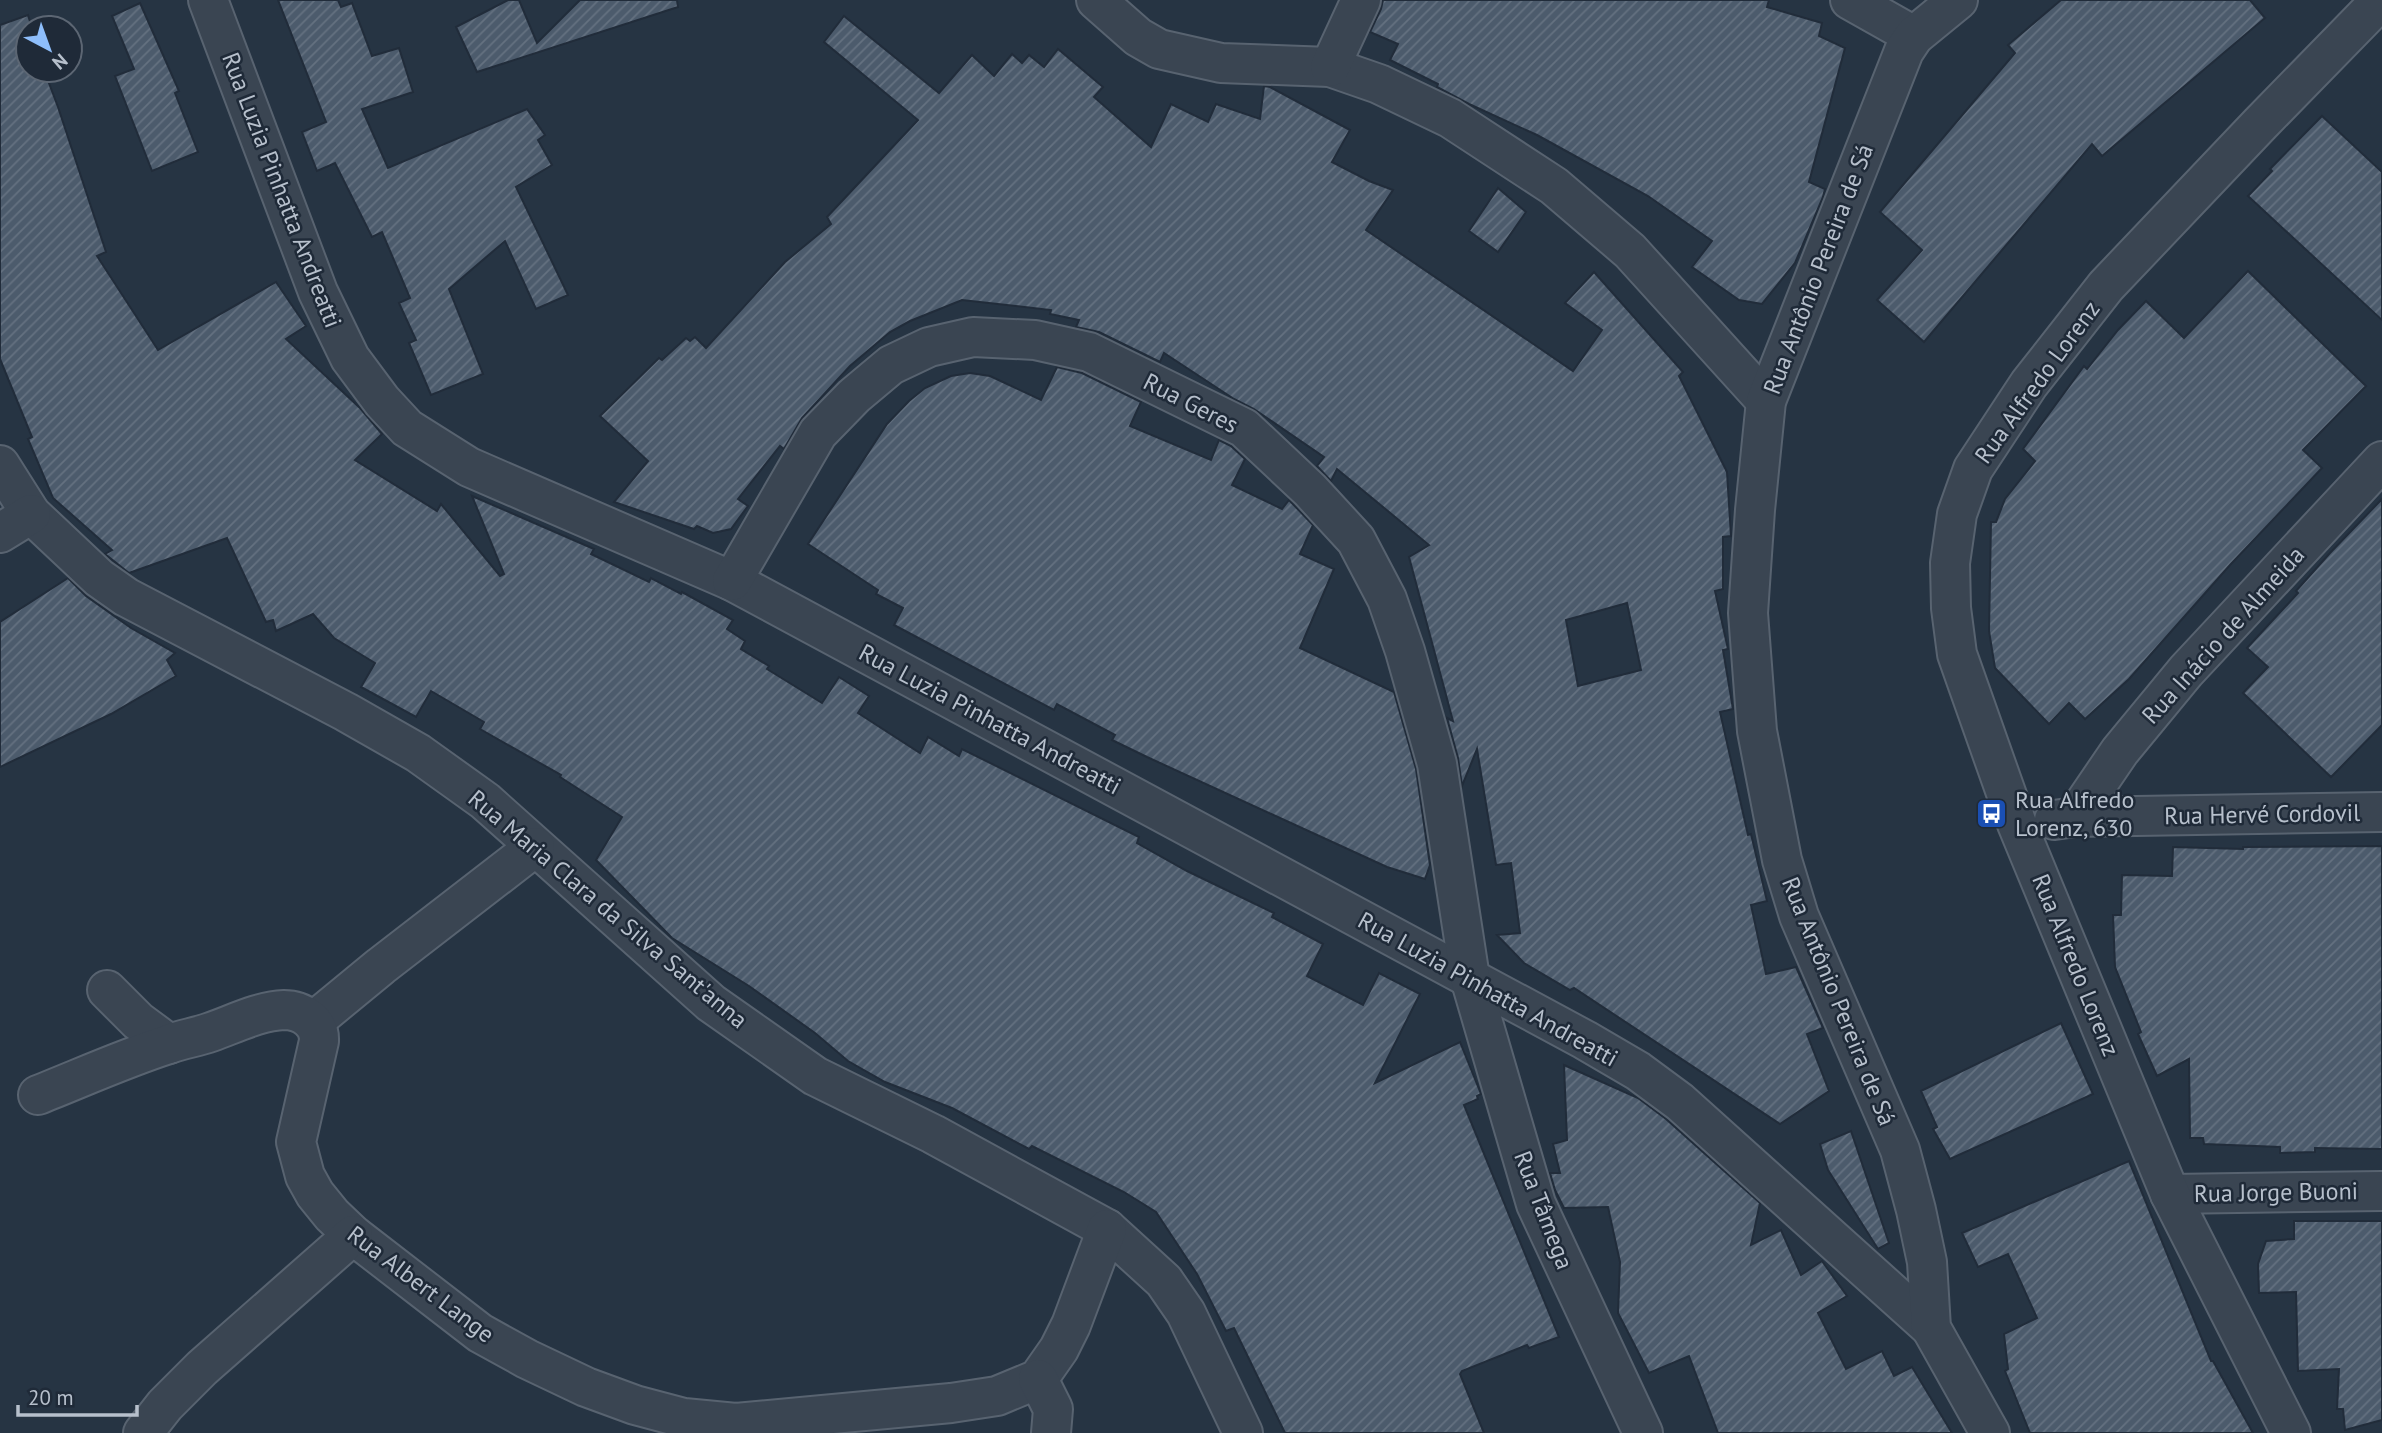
<svg xmlns="http://www.w3.org/2000/svg" width="2382" height="1433" viewBox="0 0 2382 1433" font-family="'PT Sans',sans-serif">
<defs>
<pattern id="building-hatch" width="6" height="6" patternUnits="userSpaceOnUse" patternTransform="scale(1.75)"><rect width="6" height="6" fill="#4c5b6c"/><path d="M-1 1l2-2M0 6l6-6M5 7l2-2" fill="none" stroke="#647180"/></pattern>
</defs>
<rect width="100%" height="100%" fill="#263443"/>
<g fill="url(#building-hatch)" stroke="#212c3a" stroke-width="2" fill-rule="evenodd">
<path d="M278 0H338L341 7 352 3 372 56 399 48 413 92 362 109 388 168 527 109 545 135 538 140 552 165 516 187 568 295 536 309 505 241 449 289 483 374 431 395 409 343 416 340 399 303 410 298 382 232 372 237 335 163 317 171 302 132 326 122Z"/>
<path d="M508 0H519L537 43 580 0H677L678 7 477 72 456 27Z"/>
<path d="M1383 0H1769L1767 7 1822 23 1819 36 1845 48 1809 182 1825 189 1823 197 1795 263 1762 304 1739 300 1692 267 1712 241 1648 196 1537 135 1469 104 1437 87 1438 84 1390 60 1398 44 1370 32 1381 9Z"/>
<path d="M2061 0H2250L2265 18 2102 156 2092 144 1924 342 1877 300 1922 250 1880 212 2015 53 2008 45Z"/>
<path d="M140 3 179 91 175 93 198 152 152 171 115 76 134 69 112 16Z"/>
<path d="M28 15 32 28H28V70H44L58 107 106 252 97 256 158 350 276 282 306 326 286 339 360 408 382 434 355 460 437 511 441 504 500 576 504 574 472 496 594 549 591 554 649 582 651 578 681 594 682 592 733 620 727 629 745 641 741 649 769 666 767 669 822 703 839 677 869 696 858 713 920 753 928 737 959 756 962 749 1139 837 1137 843 1187 871 1274 913 1272 917 1323 944 1307 976 1363 1005 1379 973 1420 994 1375 1083 1460 1042 1481 1094 1477 1096 1478 1099 1464 1105 1559 1337 1529 1348 1527 1345 1462 1371 1460 1374 1484 1433H1285L1234 1328 1226 1331 1197 1274 1156 1212 1124 1192 1032 1146 1029 1149 952 1108 885 1082 848 1061 815 1033 749 986 672 938 596 860 622 817 560 777 561 775 480 729 484 722 431 691 416 717 361 687 375 663 334 638 313 614 276 631 273 620 266 622 227 538 129 573 105 554 112 550 53 498 28 439 32 437 0 359V25Z"/>
<path d="M844 16 939 93 972 55 994 76 1012 54 1022 63 1029 55 1044 67 1058 49 1103 87 1094 97 1151 147 1171 104 1208 122 1216 104 1260 119 1264 86 1270 87 1350 130 1332 162 1369 181 1393 190 1366 230 1573 371 1602 330 1565 303 1594 272 1683 372 1679 376 1727 472 1731 536 1723 537V589L1715 591 1728 649 1723 650 1733 709 1720 712 1748 835 1751 834 1767 901 1751 905 1766 974 1796 967 1823 1028 1807 1034 1829 1091 1780 1124 1574 988 1570 990 1524 963 1497 935 1520 933 1511 863 1496 865 1477 749 1462 786 1458 758 1447 718 1453 721 1409 557 1429 545 1337 469 1331 481 1317 466 1324 457 1254 409 1234 399 1164 353 1160 362 1099 332 1076 327 1079 320 1050 314 1051 310 962 300 910 321 890 332 850 366 802 418 784 449 780 446 738 499 748 506 731 529 713 533 697 526 694 529 614 502 648 461 600 416 659 358 662 360 686 338 690 341 695 337 706 348 785 262 831 224 827 217 918 120 824 42ZM1627 603 1641 670 1578 686 1566 620Z"/>
<path d="M2322 116 2382 172V320L2248 196 2272 171 2270 169Z"/>
<path d="M1498 188 1526 212 1498 252 1469 231Z"/>
<path d="M2248 271 2366 386 2303 450 2322 468 2230 565 2129 679 2085 719 2069 703 2049 724 1995 668 1989 631 1991 522H1996L2005 499 2035 461 2023 449 2084 366 2087 369 2118 330 2146 301 2184 338Z"/>
<path d="M1057 367 1082 373 1141 402 1130 426 1211 460 1219 440 1231 446 1245 459 1232 485 1282 509 1289 500 1313 525 1300 554 1334 569 1300 648 1394 692 1416 769 1430 865 1425 879 1387 867 1147 757 1112 740 1115 735 1057 704 1054 710 894 625 903 608 876 594 878 590 808 544 887 424 909 401 925 388 951 376 970 373 990 376 1041 400Z"/>
<path d="M2382 499V725L2331 777 2243 693 2268 667 2247 648 2298 593 2296 591 2330 553Z"/>
<path d="M68 578 86 596 131 628 175 653 167 660 176 676 111 714 0 767V622Z"/>
<path d="M2382 846V1149L2315 1148V1152L2280 1153V1147L2204 1144 2203 1138H2190L2189 1059 2157 1076 2138 1034 2141 1032 2115 967 2113 915H2121L2122 875 2172 876 2173 847 2243 849V847Z"/>
<path d="M2061 1023 2093 1094 1950 1159 1933 1129 1937 1127 1921 1091Z"/>
<path d="M1564 1065 1638 1098 1666 1119 1760 1203 1751 1245 1781 1230 1801 1275 1822 1261 1847 1296 1818 1313 1846 1369 1882 1351 1894 1376 1912 1367 1952 1433H1718L1689 1356 1649 1373 1618 1313 1620 1262 1608 1207 1564 1208 1555 1190 1550 1173H1560L1553 1144 1567 1140Z"/>
<path d="M1851 1131 1889 1243 1878 1249 1828 1170 1820 1144Z"/>
<path d="M2129 1161 2211 1361H2213L2253 1433H2030L2005 1371 2008 1369 2004 1334 2037 1318 2008 1254 1978 1267 1962 1233Z"/>
<path d="M2294 1221H2382V1420L2345 1430 2343 1409H2337L2339 1369 2298 1371 2296 1292 2259 1293 2258 1264 2266 1241 2294 1239Z"/>
</g>
<g fill="none" stroke-linecap="round" stroke-linejoin="round">
<defs>
<g id="minor">
<path d="M208 0 318 292 350 358 382 401 407 428 469 467 732 581 1585 1040 1638 1071 1680 1102 1931 1328"/>
<path d="M1096 0 1138 37 1159 49 1221 63 1330 67 1379 84 1450 118 1554 186 1630 251 1766 401"/>
<path d="M1850 0 1914 36"/>
<path d="M1958 0 1914 36 1904 51 1766 401 1755 510 1748 613 1757 731 1782 860 1799 916 1900 1150 1916 1210 1927 1262 1931 1328 1990 1433"/>
<path d="M1330 67 1361 0"/>
<path d="M0 465 31 514 99 578 126 597 346 712 418 753 485 801 711 1003 815 1076 933 1134 1107 1229 1164 1281 1186 1313 1243 1433"/>
<path d="M0 533 31 514"/>
<path d="M732 581 818 433 854 396 891 365 929 347 973 337 1035 340 1089 352 1244 428 1310 490 1356 540 1387 599 1405 651 1437 764 1470 978 1536 1204 1643 1433"/>
<path d="M2075 817 2120 751 2186 671 2382 461"/>
<path d="M2054 820 2075 817 2382 812"/>
<path d="M107 990 138 1021 169 1044"/>
<path d="M313 1022 381 966 535 847"/>
<path d="M38 1095C81 1078 125 1058 169 1044 183 1039 197 1037 211 1032 234 1024 259 1011 284 1010 302 1010 320 1022 319 1041L296 1142 305 1176 315 1194 332 1215 353 1235 480 1333 527 1359 586 1387 635 1405 684 1418 736 1423 951 1403 997 1396 1038 1379 1059 1349 1071 1325 1107 1229"/>
<path d="M2170 1194 2382 1191"/>
<path d="M1038 1379 1053 1409 1051 1433"/>
<path d="M143 1433 165 1405 202 1368 353 1235"/>
<path d="M2291 1433 2170 1194 2017 824 1957 654 1951 608 1950 563 1957 514 1973 469 2029 384 2106 286 2260 124 2381 0"/>
</g>
</defs>
<use href="#minor" stroke="#586370" stroke-width="42"/>
<use href="#minor" stroke="#3a4552" stroke-width="38"/>
</g>
<defs>
<symbol id="bus-square" viewBox="-11 -11 22 22"><rect x="-9" y="-9" width="18" height="18" rx="4" fill="#1a4fb4" stroke="#1f2a38"/><path d="M-5-6H5V4H4V6H2V4H-2V6H-4V4H-5ZM-3.5-4V0h7V-4ZM-3.5 1.2v1.5H-2V1.2ZM2 1.2v1.5H3.5V1.2Z" fill="#fff"/></symbol>
</defs>
<g fill-rule="evenodd">
<use href="#bus-square" x="1974" y="796" width="35" height="35"/>
</g>
<g text-anchor="middle" dominant-baseline="central" stroke-width="5" stroke-linejoin="round" paint-order="stroke">
<g font-size="24" fill="#b7c0cc" stroke="#1f2a38">
<text transform="translate(282 190) rotate(69)">Rua Luzia Pinhatta Andreatti</text>
<text transform="translate(1818 269) rotate(-69)">Rua Antônio Pereira de Sá</text>
<text transform="translate(2037 382) rotate(-54)">Rua Alfredo Lorenz</text>
<text transform="translate(1191 403) rotate(27)">Rua Geres</text>
<text transform="translate(2223 635) rotate(-48)">Rua Inácio de Almeida</text>
<text transform="translate(990 719) rotate(28)">Rua Luzia Pinhatta Andreatti</text>
<text transform="translate(2262 814) rotate(-1)">Rua Hervé Cordovil</text>
<text transform="translate(608 909) rotate(40)">Rua Maria Clara da Silva Sant'anna</text>
<text transform="translate(2076 965) rotate(68)">Rua Alfredo Lorenz</text>
<text transform="translate(1488 989) rotate(29)">Rua Luzia Pinhatta Andreatti</text>
<text transform="translate(1839 1001) rotate(68)">Rua Antônio Pereira de Sá</text>
<text transform="translate(2276 1192) rotate(-1)">Rua Jorge Buoni</text>
<text transform="translate(1544 1210) rotate(69)">Rua Tâmega</text>
<text transform="translate(421 1284) rotate(37)">Rua Albert Lange</text>
</g>
<g font-size="24" fill="#b7c0cc" stroke="#1f2a38" text-anchor="start">
<text x="2015" y="799">Rua Alfredo<tspan x="2015" dy="28">Lorenz, 630</tspan></text>
</g>
</g>
<g transform="translate(49 49) rotate(139)"><circle r="33" fill="#1f2a38" stroke="#5c6673" stroke-width="2"/>
<path d="M0-5L12 26L0 18L-12 26Z" fill="#8ebefb"/>
<text y="-10" font-size="19" font-weight="bold" text-anchor="middle" fill="#b7c0cc">N</text>
</g>
<path d="M18 1405v10h119v-10" fill="none" stroke="#b7c0cc" stroke-width="3.5"/>
<text x="28" y="1405" font-size="21" fill="#b7c0cc" stroke="#1f2a38" stroke-width="5" paint-order="stroke">20 m</text>
</svg>
